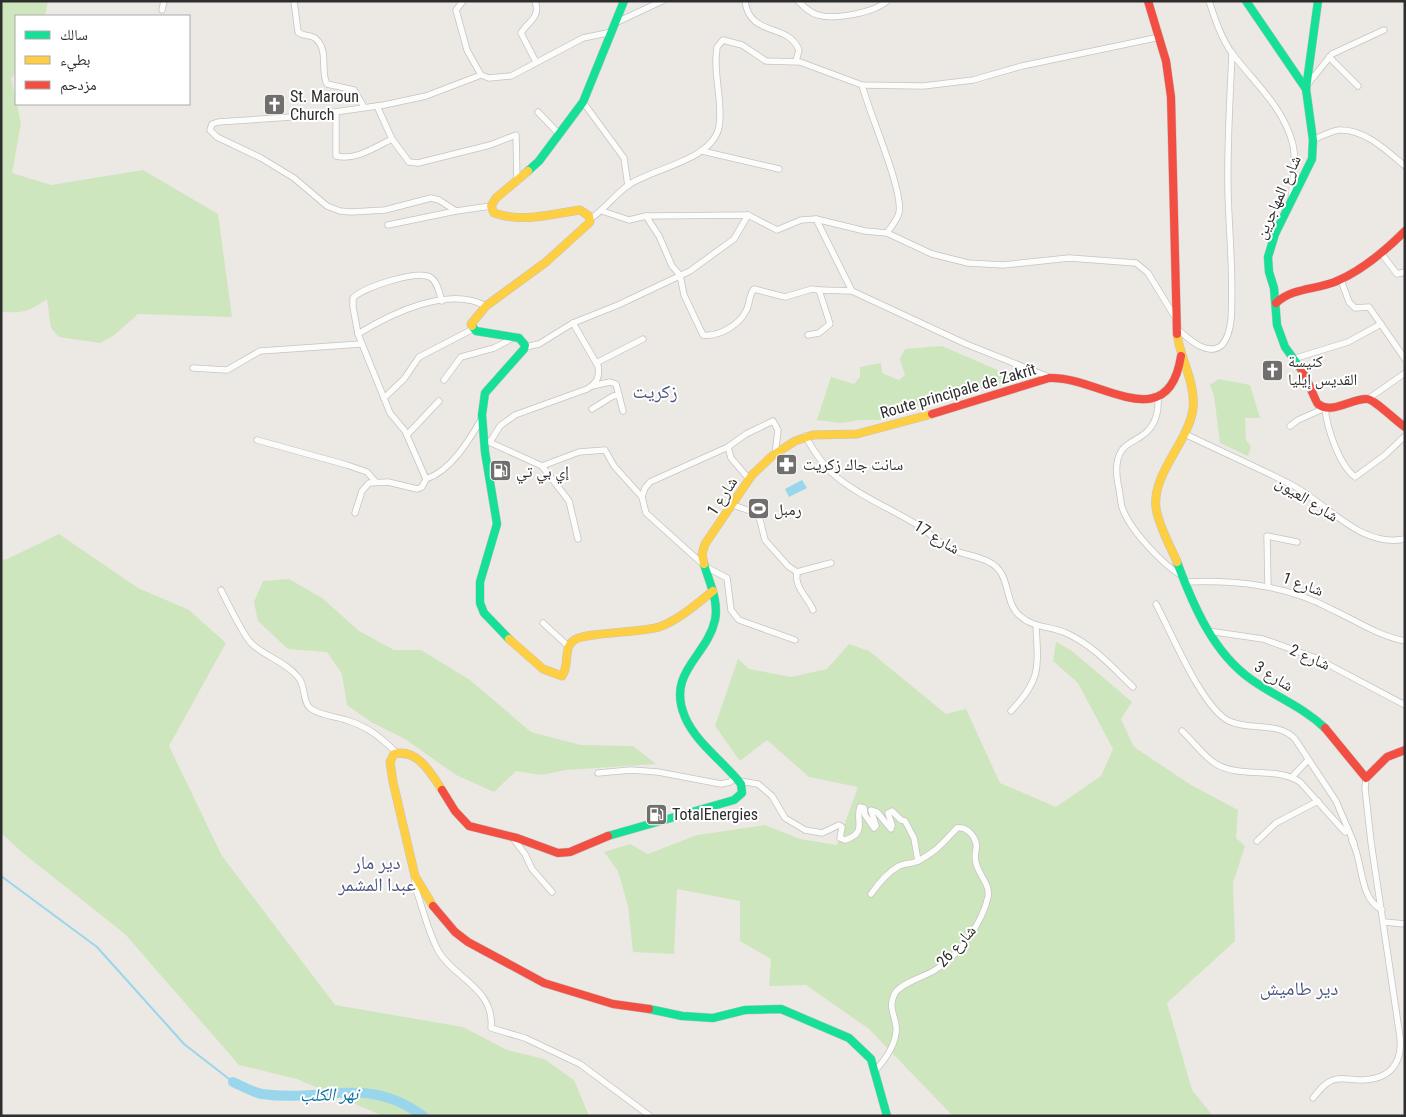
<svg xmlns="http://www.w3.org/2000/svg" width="1406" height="1117" viewBox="0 0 1406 1117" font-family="'Roboto Condensed','Noto Naskh Arabic',sans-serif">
<rect width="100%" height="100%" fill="#ece8e4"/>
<g fill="#cee6be">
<path d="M1 1H48L45 16H16V73L11 78 21 123 12 173 51 185 143 170 218 214 232 317 138 314 113 336 100 343 59 337 51 328 47 299C28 312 24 313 1 312Z"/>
<path d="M942 346 1014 377 1016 381 944 397 885 420H860L840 423 817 420 831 377 854 384 860 377V367L881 363 882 373 899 380 905 375 900 359 905 349Z"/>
<path d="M1219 379 1250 385 1260 418H1245L1246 440 1251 447 1248 456 1220 443 1214 396 1210 385Z"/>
<path d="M59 534 138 588 189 610 226 643 169 746 222 856 335 1005 463 1027 507 1050 544 1059 574 1080 589 1116H383L297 1079 239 1065 125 934 23 853 1 833V559L5 560Z"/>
<path d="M289 579 322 598 359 631 394 650H421L470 680 531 732 581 745 633 746 656 764 566 770 541 775 516 771 494 792 456 775 405 739 371 722 347 705 342 674 327 652 288 649 258 621 254 602 263 581Z"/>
<path d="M1056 642 1072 651 1132 702 1121 719 1134 747 1191 785 1238 810 1236 838 1245 846 1233 883 1235 941 1167 1003 1192 1090 1213 1116H953L869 1029 806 985 769 986 771 959 740 941V901L677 889 674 954 633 952 628 906 618 871 604 852 630 844 648 854 697 835 765 825 800 839 837 845 858 787 809 777 767 740 740 761 715 726 738 659 749 669 791 677 827 669 849 644 869 651 946 714 966 709 1000 783 1056 807 1101 776 1113 749 1078 683 1053 661Z"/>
</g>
<path fill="#99d6ec" d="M802 480 807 488 789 497 785 489Z"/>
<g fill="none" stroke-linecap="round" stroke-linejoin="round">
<path stroke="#99d6ec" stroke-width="2" d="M1 876 97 947 184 1044 233 1082"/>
<path stroke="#99d6ec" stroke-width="10" d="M233 1082C242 1086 252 1092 262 1094 322 1103 367 1074 423 1116"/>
<defs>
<g id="street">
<path d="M294 1 298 32C303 37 311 34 316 39 329 50 320 72 327 84L354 90 364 107"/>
<path d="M463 1 456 10 467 50 481 75 489 78 511 76 583 38 612 32"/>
<path d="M535 1C541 18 528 21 521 33L536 62"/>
<path d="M745 1C750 38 788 22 799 50L796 61"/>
<path d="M798 1C804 7 810 13 818 15 834 20 874 13 887 1"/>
<path d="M1209 1C1215 19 1221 38 1232 53 1254 83 1284 107 1293 145 1297 163 1292 183 1291 202"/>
<path d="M162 10 164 1"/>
<path d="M615 23 662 1"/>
<path d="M1329 57 1358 86"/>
<path d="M481 75 426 96 384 105 307 116 218 122 212 124 210 130 217 137 261 158 294 178 327 206 340 211 351 212 385 210 431 198 439 200 456 211 491 206"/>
<path d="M1307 85 1332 54 1384 30"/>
<path d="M583 102 624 158 628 186"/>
<path d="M538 112 560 135"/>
<path d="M336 113V156C356 161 375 147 392 139L377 106"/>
<path d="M392 139 409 162 418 163 490 145 516 135 517 182"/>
<path d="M1313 140C1321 136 1331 131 1339 130 1365 129 1387 151 1405 166"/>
<path d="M702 151 779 169"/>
<path d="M602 211 629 220 646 216 659 236 672 266 680 275 684 295 703 335C719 337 739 325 746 311 750 304 749 294 754 289L785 297 812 289 819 290"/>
<path d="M646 216 748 215 777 230 801 220 816 219"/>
<path d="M590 219C604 210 614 196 627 186 652 168 712 161 719 127 723 106 715 80 716 58L717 47 723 40 742 45 766 61 800 62 862 85 923 86 973 80 1022 66 1160 37"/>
<path d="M388 225 456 211"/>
<path d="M887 233 932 254 968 263 1003 265 1069 258 1136 263 1148 273 1175 317"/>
<path d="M1381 253 1397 274 1405 272"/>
<path d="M1341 280 1349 302 1355 308 1369 307 1405 359"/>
<path d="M852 291 966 344 1049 377"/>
<path d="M1176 328C1187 337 1207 358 1222 345 1228 338 1230 329 1231 320 1234 277 1229 234 1228 191 1227 145 1230 99 1232 53"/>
<path d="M358 334 353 307V298C364 287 416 270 430 277 438 282 439 293 442 301"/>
<path d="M808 335 819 333 830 324 819 290 852 291 816 219 865 231 887 233C891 227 897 220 899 213 904 191 869 113 862 85"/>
<path d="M525 347 539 344 573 323 618 305 690 271 734 239 748 215"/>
<path d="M1293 359 1348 342 1381 324"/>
<path d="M596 363 643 339"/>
<path d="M193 368 227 370 260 351 361 344"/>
<path d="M444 380 461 357 494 348 515 337"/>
<path d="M592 386 610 382 616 384 623 411"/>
<path d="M1158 397C1159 413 1155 428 1140 437 1134 441 1126 444 1122 450 1115 460 1116 473 1118 484 1120 491 1120 500 1122 507 1129 529 1162 564 1182 576"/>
<path d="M384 398 404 379 419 357 473 329"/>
<path d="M1368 399 1405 373"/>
<path d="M592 409 613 396 619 395"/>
<path d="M482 418C470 439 451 471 426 479L405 431 390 413 358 334C390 314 449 285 486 306"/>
<path d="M1290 426 1298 420 1325 408C1327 428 1339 465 1355 477L1385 455 1405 436"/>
<path d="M1185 434C1220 451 1257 467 1292 485 1328 504 1360 548 1405 539"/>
<path d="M407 435 439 401"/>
<path d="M805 436C813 449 821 463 832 473 855 494 892 509 919 526 930 533 941 545 953 550 965 555 978 556 989 562 1012 573 1003 602 1020 616 1033 628 1051 626 1066 633 1093 645 1112 667 1133 687"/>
<path d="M257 440 347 465 367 472 375 481"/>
<path d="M489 442 542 466 569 501 578 539"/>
<path d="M490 442 500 426 515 415 587 389C597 383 600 377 598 366L573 323"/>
<path d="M728 447 650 482 645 488 642 497 646 513 706 567 727 578 731 610 739 620 795 640"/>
<path d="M542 466 579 452 605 450 614 466 642 497"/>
<path d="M749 479 731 458 728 447 746 434 773 421 778 430 775 455"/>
<path d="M733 505 756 513 760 520 765 540 788 566 797 572 831 563"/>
<path d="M355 513 362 491 369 483 388 482 417 489 422 487 426 479"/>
<path d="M797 572C794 588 808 597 813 610"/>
<path d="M1185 582C1237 580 1285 585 1331 609 1355 620 1378 636 1405 641"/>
<path d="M1268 586 1267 536 1297 542"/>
<path d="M221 590C226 600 244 636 251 643 265 657 285 661 298 677 306 685 302 701 310 708 321 716 334 716 346 720 369 727 380 737 397 753"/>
<path d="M1156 604C1171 632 1202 708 1229 721 1249 731 1278 721 1295 739L1336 801 1354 843"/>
<path d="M543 623 568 646"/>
<path d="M1208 631 1263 639 1316 658 1405 705"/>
<path d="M1011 711C1042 679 1038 667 1036 625"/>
<path d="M1182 731C1193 741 1204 757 1216 764 1242 779 1276 766 1300 782L1345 832"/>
<path d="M598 773 631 770 658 772 721 784 730 782 735 777"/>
<path d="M1292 777 1308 760"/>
<path d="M739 781 758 784 772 796 785 818 805 830 822 833 839 825 842 827 840 838 845 840C868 833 855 820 860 807L864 808 865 815 874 828 876 826 871 810 877 812 891 829 892 825 888 813 892 811 901 820 905 821 914 838 918 861"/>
<path d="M512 837 525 854 532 869 552 892"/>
<path d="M1257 841 1276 823 1318 801"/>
<path d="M1352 841C1364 863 1358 897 1382 910"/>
<path d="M415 878V887C423 908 428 933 439 952 454 978 495 989 491 1028L525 1038 580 1064 650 1116"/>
<path d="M871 894C878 884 888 872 899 866 905 863 912 864 918 861 938 850 942 844 957 828 969 826 978 840 976 850 971 871 991 880 988 897 982 924 959 955 935 970 924 977 903 982 895 993 888 1007 894 1012 896 1026 898 1043 884 1061 874 1072"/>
<path d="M1384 922 1405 924"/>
<path d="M1313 1098C1319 1091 1324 1083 1333 1080 1342 1077 1351 1080 1360 1080 1389 1080 1403 1064 1400 1037L1371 842 1365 788 1366 778"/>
</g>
<g id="fast">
<path d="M1246 1 1306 89"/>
<path d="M528 171 539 161 583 102 624 1"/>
<path d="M472 326 476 331 519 338 525 345 524 349 485 393 482 415 485 452 497 524 480 582V603L484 613 509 639"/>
<path d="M1301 369 1285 347 1277 325 1274 288 1269 272 1268 257 1275 234 1312 159 1313 140 1306 89 1318 1"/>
<path d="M1177 562C1193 605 1213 653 1252 680 1276 697 1303 707 1325 728"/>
<path d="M608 836 734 800 742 793 741 784C724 762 696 743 685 717 666 672 707 657 715 620 719 601 709 582 704 564"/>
<path d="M649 1009 682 1016 713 1018 745 1010 781 1009 849 1038 871 1059 887 1116"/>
</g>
<g id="slow">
<path d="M472 326 471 324 486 306 546 262 590 222 589 216 580 210C551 214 523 223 494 213L491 206 496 198 528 171"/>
<path d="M1177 334C1180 358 1196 383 1193 409 1188 443 1152 473 1156 508 1159 527 1170 545 1177 562"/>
<path d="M704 564 702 554 705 544 752 475 772 456 795 441 813 435 857 434 932 414"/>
<path d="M509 639 543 669 562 676C570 665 563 649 573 641 582 632 640 633 659 627 679 620 696 604 713 591"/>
<path d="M433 906 415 876 393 782 390 762 394 754C417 748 431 773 442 790"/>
</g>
<g id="jam">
<path d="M1148 1 1166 61 1171 97 1177 334"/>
<path d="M1276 303C1293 287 1317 290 1337 281 1363 270 1385 251 1405 231"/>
<path d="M1301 369C1307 377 1315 401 1318 404 1332 415 1352 398 1367 399 1374 399 1397 422 1405 427"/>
<path d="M932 414 1049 378C1097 375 1168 440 1181 356"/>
<path d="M1325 728 1366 778 1387 757 1405 750"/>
<path d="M442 790 455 811 469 826 517 838 558 853 570 852 608 836"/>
<path d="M433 906 455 932 468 942 544 983 613 1004 649 1009"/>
</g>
</defs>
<use href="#street" stroke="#c5c4c5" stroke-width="7"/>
<use href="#fast" stroke="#c5c4c5" stroke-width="9"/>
<use href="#slow" stroke="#c5c4c5" stroke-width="9"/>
<use href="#jam" stroke="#c5c4c5" stroke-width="9"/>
<use href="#street" stroke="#fcfcfb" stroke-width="5.5"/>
<use href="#fast" stroke="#16e098" stroke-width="8"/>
<use href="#slow" stroke="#ffcf43" stroke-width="8"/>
<use href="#jam" stroke="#f24e42" stroke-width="8"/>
</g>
<defs>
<symbol id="church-square" viewBox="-11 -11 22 22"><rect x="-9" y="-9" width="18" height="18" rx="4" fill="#706f6e" stroke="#fff"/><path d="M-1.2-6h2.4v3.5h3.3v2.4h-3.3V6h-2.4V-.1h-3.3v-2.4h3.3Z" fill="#fff"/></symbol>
<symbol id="pharmacy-square" viewBox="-11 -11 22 22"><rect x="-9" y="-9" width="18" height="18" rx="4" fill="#706f6e" stroke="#fff"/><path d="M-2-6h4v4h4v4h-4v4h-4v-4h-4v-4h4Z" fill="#fff"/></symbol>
<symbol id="fuel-square" viewBox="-11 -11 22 22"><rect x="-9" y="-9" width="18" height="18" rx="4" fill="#706f6e" stroke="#fff"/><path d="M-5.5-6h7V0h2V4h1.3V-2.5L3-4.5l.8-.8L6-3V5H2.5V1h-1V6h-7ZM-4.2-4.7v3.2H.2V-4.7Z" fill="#fff"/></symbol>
<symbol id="stadium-square" viewBox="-11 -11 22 22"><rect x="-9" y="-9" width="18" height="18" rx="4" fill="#706f6e" stroke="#fff"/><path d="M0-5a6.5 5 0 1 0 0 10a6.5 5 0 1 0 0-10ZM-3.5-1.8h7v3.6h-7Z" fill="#fff"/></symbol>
</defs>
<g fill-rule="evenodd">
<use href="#church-square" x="262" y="92" width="25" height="25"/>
<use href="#church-square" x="1260" y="358" width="25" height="25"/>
<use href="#pharmacy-square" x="774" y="452" width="25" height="25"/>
<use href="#fuel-square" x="488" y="458" width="25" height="25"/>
<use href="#stadium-square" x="746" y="496" width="25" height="25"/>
<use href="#fuel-square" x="644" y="802" width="25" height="25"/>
</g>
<g text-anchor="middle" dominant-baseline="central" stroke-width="4" stroke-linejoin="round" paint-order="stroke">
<g font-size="16" fill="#2e2e2e" stroke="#fff" text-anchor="start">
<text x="290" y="96">St. Maroun<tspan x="290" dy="18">Church</tspan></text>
<text x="1288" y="361">كنيسة<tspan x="1288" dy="18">القديس إيليا</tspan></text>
<text x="803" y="464">سانت جاك زكريت</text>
<text x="516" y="471">إي بي تي</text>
<text x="774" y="509">رمبل</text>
<text x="672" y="814">TotalEnergies</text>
</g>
<g font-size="16" fill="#2e2e2e" stroke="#fff">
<text transform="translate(1278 197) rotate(-66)">شارع المهاجرين</text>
<text transform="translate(958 391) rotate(-16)">Route principale de Zakrît</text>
<text transform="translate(722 496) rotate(-57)">شارع 1</text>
<text transform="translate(1307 499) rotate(32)">شارع العيون</text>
<text transform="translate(937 537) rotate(31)">شارع 17</text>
<text transform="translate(1303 584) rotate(20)">شارع 1</text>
<text transform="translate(1310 657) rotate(23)">شارع 2</text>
<text transform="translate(1274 676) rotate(32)">شارع 3</text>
<text transform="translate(956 946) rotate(-48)">شارع 26</text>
</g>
<g font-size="18" font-style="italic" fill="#0d6fa3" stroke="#fff">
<text transform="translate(329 1094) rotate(-2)">نهر الكلب</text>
</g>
<g font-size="19" fill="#4d5680" stroke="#fff">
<text x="655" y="391">زكريت</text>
<text x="377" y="862">دير مار<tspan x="377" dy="22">عبدا المشمر</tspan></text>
<text x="1299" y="988">دير طاميش</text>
</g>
</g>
<rect width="1406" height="1117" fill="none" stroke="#2e2e2e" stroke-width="5"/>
<rect x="15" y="15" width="175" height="90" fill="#ffffff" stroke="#ababab"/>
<rect x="25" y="31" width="25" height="8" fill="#16e098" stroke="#ababab"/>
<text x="60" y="40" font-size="15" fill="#2e2e2e">سالك</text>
<rect x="25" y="56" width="25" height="8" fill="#ffcf43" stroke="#ababab"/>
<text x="60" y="65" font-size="15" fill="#2e2e2e">بطيء</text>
<rect x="25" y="81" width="25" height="8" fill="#f24e42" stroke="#ababab"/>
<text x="60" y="90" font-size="15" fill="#2e2e2e">مزدحم</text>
</svg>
